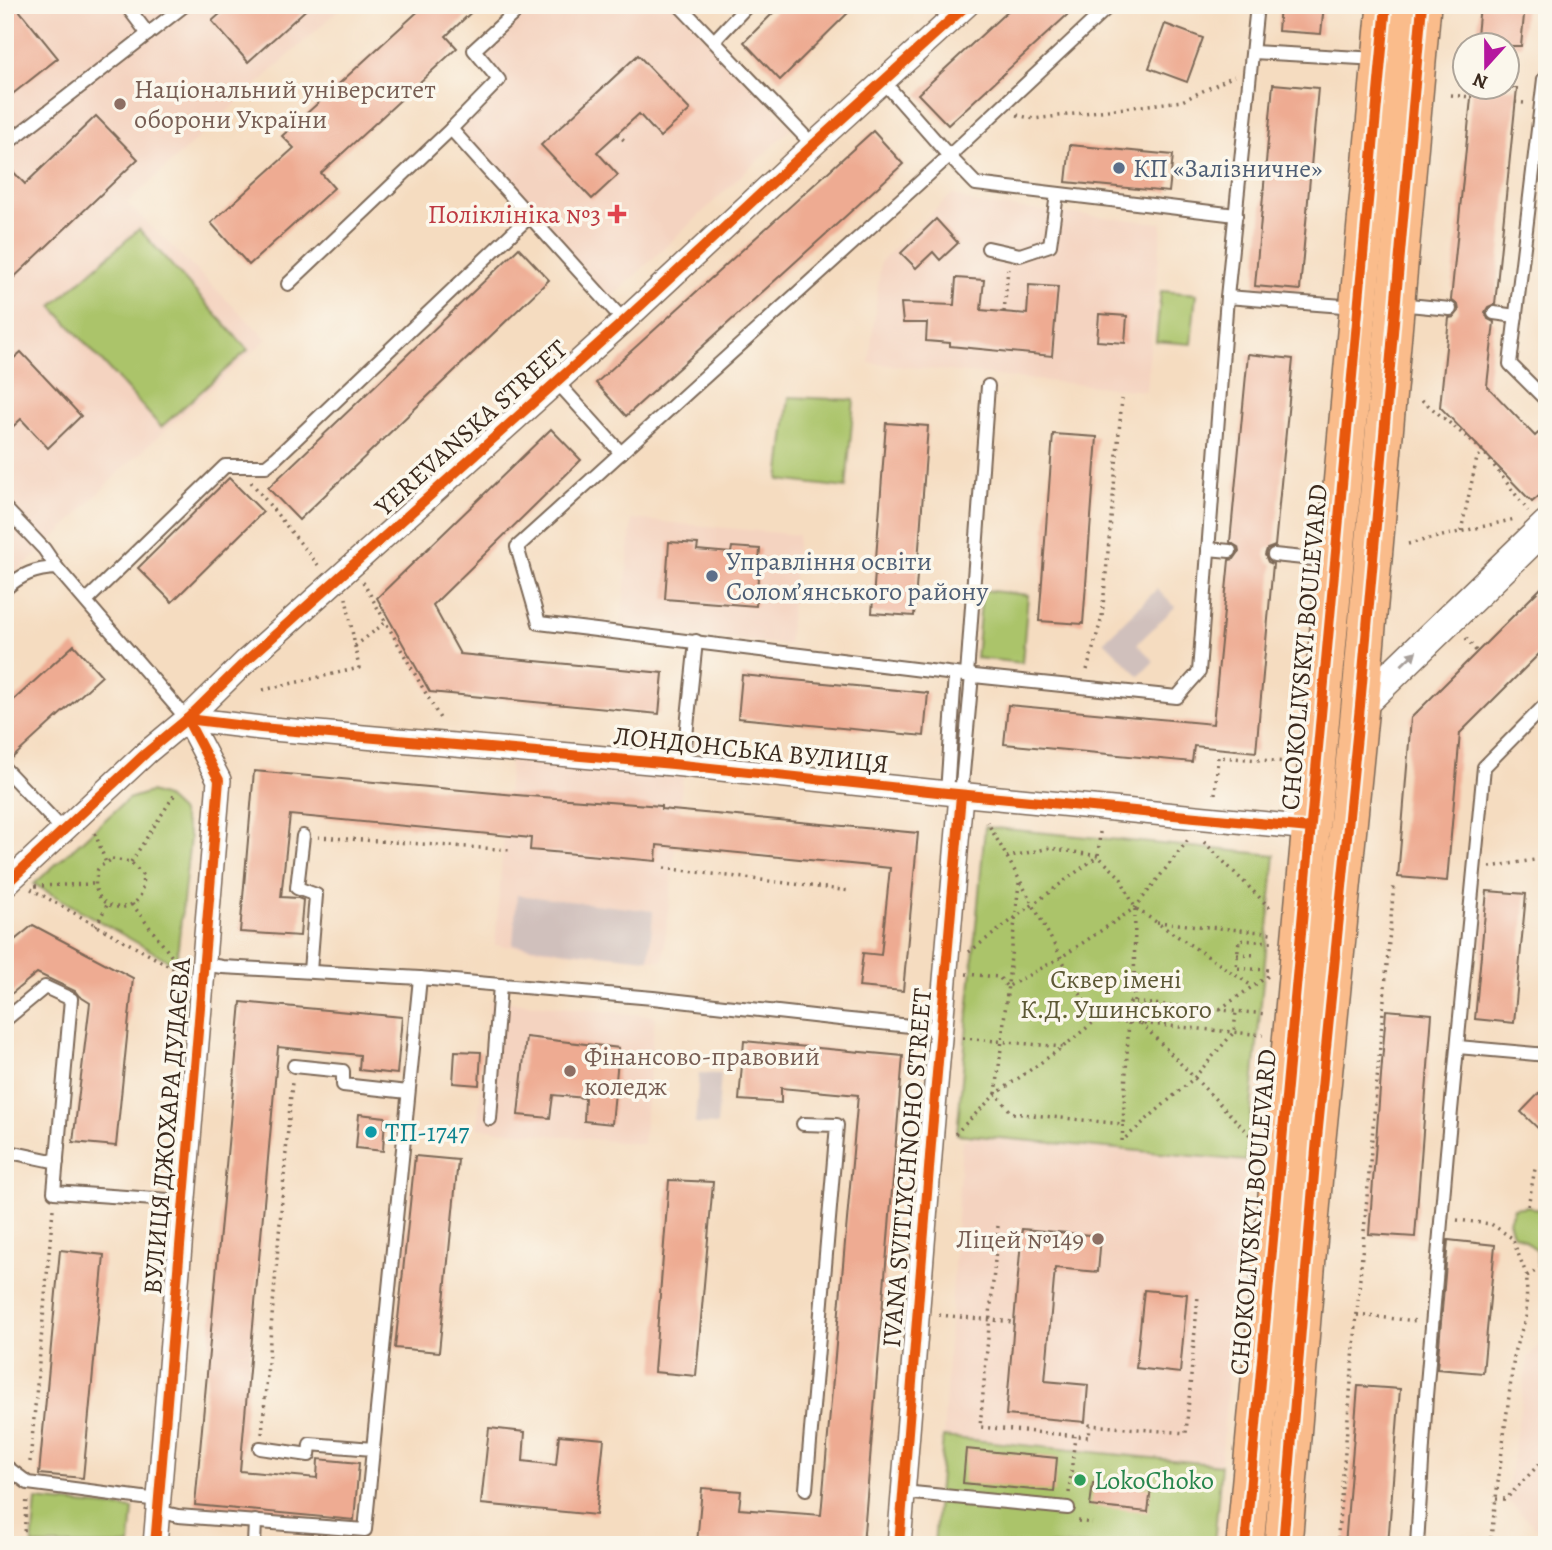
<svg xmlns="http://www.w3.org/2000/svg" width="1552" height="1550" viewBox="0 0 1552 1550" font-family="Alegreya,serif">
<rect width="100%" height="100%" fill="#fbf7ec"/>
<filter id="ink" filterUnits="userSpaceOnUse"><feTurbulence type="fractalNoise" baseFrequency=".0143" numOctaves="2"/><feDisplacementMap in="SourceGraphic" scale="14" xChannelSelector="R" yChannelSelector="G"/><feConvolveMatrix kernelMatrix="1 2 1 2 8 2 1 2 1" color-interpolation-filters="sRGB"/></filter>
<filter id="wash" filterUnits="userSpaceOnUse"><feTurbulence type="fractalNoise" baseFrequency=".00686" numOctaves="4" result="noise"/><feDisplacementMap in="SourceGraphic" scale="28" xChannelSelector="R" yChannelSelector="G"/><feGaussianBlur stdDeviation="1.57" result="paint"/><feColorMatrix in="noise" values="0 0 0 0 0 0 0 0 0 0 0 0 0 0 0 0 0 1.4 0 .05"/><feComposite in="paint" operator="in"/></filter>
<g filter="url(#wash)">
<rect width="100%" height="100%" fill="#f5dcc0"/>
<g fill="#f4d3c0">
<path d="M5 5H344L127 203 267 339 120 471 44 549 5 581Z"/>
<path d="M528 5H675L792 128 610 299 456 129 504 80 479 51Z"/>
<path d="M952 194 978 204 1162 223 1146 391 869 363 881 261Z"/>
<path d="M632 519 798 535 788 645 621 628Z"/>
<path d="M510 760 683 775 663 961 495 945Z"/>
<path d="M490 1000 655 1016 643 1144 477 1128Z"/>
<path d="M977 1136 1246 1161 1221 1465 943 1437 962 1140Z"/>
<path d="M1547 1337V1539L1506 1499 1528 1357Z"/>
</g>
<g fill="#d0c0bc">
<path d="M1157 589 1175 607 1137 644 1154 661 1139 676 1104 641Z"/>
<path d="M517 895 653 911 649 959 513 945Z"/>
<path d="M699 1073 721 1074 717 1125 695 1124Z"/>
</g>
<g fill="#abc46a" stroke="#737744" stroke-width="2">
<path d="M139 229 248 350 161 427 52 306Z"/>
<path d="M1161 291 1196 294 1191 344 1156 341Z"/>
<path d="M789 397 854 400 846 488 779 480Z"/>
<path d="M982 590 1028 595 1022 663 976 658Z"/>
<path d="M150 792 165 797 180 811 190 838 176 965 34 884 128 799Z"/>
<path d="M985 827 1275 855 1246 1161 957 1134Z"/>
<path d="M1528 1206 1540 1210 1547 1217V1274H1545L1537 1263V1251L1524 1239 1513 1234 1509 1220 1514 1208Z"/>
<path d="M943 1437 1221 1465 1214 1545H934Z"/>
<path d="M36 1500 133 1509 130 1545H32Z"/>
</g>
<g id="blocks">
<g fill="#eeab92">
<path d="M5 5H15L58 58 5 100Z"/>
<path d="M230 5H311L248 62 212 21Z"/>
<path d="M425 5H479L446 36 457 48 321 173 334 188 249 265 211 223 294 148 282 136Z"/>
<path d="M781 5H856L780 80 744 42Z"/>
<path d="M1014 5H1078L948 125 918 94Z"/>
<path d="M1280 5H1324L1321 34 1278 31Z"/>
<path d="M1480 5H1525L1521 46H1476Z"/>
<path d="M1165 24 1203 38 1187 82 1149 68Z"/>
<path d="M638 55 690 110 660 137 639 114 597 152 618 175 592 199 541 145Z"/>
<path d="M1273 84 1318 88 1300 290 1255 286Z"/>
<path d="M1472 88H1517L1495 304 1488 307 1485 312 1488 319 1494 322 1487 386 1535 436 1547 425V489L1532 502 1440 407 1449 318 1454 317 1459 311 1458 305 1451 300Z"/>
<path d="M96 116 138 159 5 286V163L25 184Z"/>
<path d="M873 131 903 164 626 416 596 383Z"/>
<path d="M1070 145 1173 155 1169 192 1066 182Z"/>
<path d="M936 219 958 243 940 260 933 252 916 268 901 253Z"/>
<path d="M519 248 549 280 299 520 268 488Z"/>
<path d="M956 278 984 280 981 310 1027 314 1029 285 1058 287 1052 356 950 346V343L926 341 927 323H903L901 303 954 305Z"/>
<path d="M1099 314 1127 316 1125 343 1097 341Z"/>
<path d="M21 352 81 416 48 448 21 419 5 434V366Z"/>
<path d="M1248 354 1293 359 1275 546 1267 549 1265 555 1268 562 1273 564 1256 752 1194 746 1192 762 1004 744 1008 705 1213 724 1229 560 1234 559 1239 552 1238 547 1230 542Z"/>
<path d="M886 423 928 426 914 616 872 613Z"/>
<path d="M551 429 581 460 433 605 460 654 663 673 659 714 430 692 377 598Z"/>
<path d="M1053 434 1097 437 1083 624 1039 621Z"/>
<path d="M229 478 263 512 172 602 138 568Z"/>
<path d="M669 542 698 544 697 550 731 553 732 547 760 549 756 606 665 599Z"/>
<path d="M1547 582V646L1460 733 1447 881 1398 877 1411 718Z"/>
<path d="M74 645 102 676 9 761 5 760V708Z"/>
<path d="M742 675 928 693 924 736 738 718Z"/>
<path d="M254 771 516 795 661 806V809L918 833 903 991 859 987 863 953 881 955 890 868 657 845 656 861 530 850 531 838 290 815 281 897 298 898 303 900 300 936 240 932Z"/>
<path d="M1487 891 1526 894 1514 1023 1475 1019Z"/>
<path d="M33 925 133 978 116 1146 73 1142 90 1003 79 996 75 991 37 973 5 999V948Z"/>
<path d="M241 1002 402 1017 397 1074 359 1070 360 1055 278 1047 240 1471 317 1478 318 1459 359 1463 354 1520 195 1505Z"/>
<path d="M1386 1010 1432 1014 1415 1237 1369 1234Z"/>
<path d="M526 1037 619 1048 612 1124 584 1121 585 1098 553 1095 550 1118 518 1115Z"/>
<path d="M744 1041 903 1056 863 1545H724L697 1543 702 1488 741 1491 739 1509 821 1515 858 1095 781 1088V1103L739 1100Z"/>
<path d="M455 1051 481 1052 479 1085 453 1083Z"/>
<path d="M1547 1085V1137L1521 1112Z"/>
<path d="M359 1114 385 1117 383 1151 356 1148Z"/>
<path d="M415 1156 458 1160 439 1352 395 1348Z"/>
<path d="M669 1180 713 1182 696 1376 654 1372Z"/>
<path d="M1022 1229 1101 1236 1098 1272 1055 1268 1045 1381 1088 1385 1085 1422 1006 1415Z"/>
<path d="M1448 1240 1495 1245 1483 1373 1437 1369Z"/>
<path d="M60 1250 104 1255 83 1478 39 1474Z"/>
<path d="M1144 1290 1187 1294 1180 1373 1136 1368Z"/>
<path d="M1358 1386 1400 1389 1388 1545H1345Z"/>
<path d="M489 1428 525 1432 523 1461 556 1465 559 1435 604 1439 596 1515 481 1504Z"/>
<path d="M966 1449 1057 1458 1054 1492 963 1483Z"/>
<path d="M1093 1483 1151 1488 1148 1512 1090 1506Z"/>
</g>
</g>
</g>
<g filter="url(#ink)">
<use href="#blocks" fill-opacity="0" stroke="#7c6857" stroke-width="2"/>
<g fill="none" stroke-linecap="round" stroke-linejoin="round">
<defs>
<g id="service">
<path d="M126 5 148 34"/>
<path d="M679 5 813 145"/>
<path d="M1110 5 949 156 517 547 539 623 955 674 1177 697 1199 672 1227 297 1257 5"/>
<path d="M714 41 748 5"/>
<path d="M1253 52 1378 59"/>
<path d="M1547 74 1544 79 1510 364 1547 401"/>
<path d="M883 81 949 156 976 184 1236 215"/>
<path d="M451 129 624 321"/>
<path d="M5 145 185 5"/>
<path d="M988 248 1020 255 1050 245 1057 194"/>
<path d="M288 284 451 129 499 80 474 50 523 5"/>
<path d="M1227 297 1356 307"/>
<path d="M1398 304 1450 309"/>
<path d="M1494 313 1516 316"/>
<path d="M557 382 621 453"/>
<path d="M5 508 44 549 57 568"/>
<path d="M1208 549 1230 551"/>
<path d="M1274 555 1333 561"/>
<path d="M5 589C22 574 35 569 57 568L187 719"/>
<path d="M86 601 225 466H266L276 458 529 217"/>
<path d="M967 675 988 386"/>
<path d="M683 765 696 641"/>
<path d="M5 769 63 830"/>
<path d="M947 793 955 674"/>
<path d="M961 795 972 675"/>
<path d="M303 836 297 888 316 895 310 971"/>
<path d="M203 964 222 967 420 978 653 998 840 1019 941 1029"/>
<path d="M5 1020 45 987 71 999 54 1192 183 1201"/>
<path d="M1458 1047 1547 1055"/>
<path d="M294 1066 343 1071V1085L408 1092"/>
<path d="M490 1119 500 985"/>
<path d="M803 1124 837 1125 806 1489"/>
<path d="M5 1151 57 1162"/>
<path d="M260 1448 309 1455 310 1444 373 1449"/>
<path d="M5 1468H8L28 1483 158 1500"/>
<path d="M903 1492 1068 1508"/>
<path d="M157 1511 178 1516 365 1530 420 978"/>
<path d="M254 1545 255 1521"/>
<path d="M1417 1545 1426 1396 1447 1152 1484 767 1547 703"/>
</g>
<g id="minor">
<path d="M187 719 261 728 673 764 947 793 1310 828"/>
<path d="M5 885 146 753 187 719 246 661 624 321 813 145 967 5"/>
<path d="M155 1545 219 780 187 719"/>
<path d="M899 1545 932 1131 961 795"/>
</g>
<path id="tertiary" d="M1360 706 1547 525"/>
<g id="primary">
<path d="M1245 1545 1386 5"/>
<path d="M1283 1545 1317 1138 1360 706 1422 5"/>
</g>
</defs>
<use href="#service" stroke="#7c6857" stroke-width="16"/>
<use href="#minor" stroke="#7c6857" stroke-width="26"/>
<use href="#tertiary" stroke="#7c6857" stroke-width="33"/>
<use href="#primary" stroke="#7c6857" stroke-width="40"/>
<g stroke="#7c6857" stroke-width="3.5" stroke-dasharray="2 5" stroke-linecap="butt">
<path d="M1451 95 1471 97"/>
<path d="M1515 102 1525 103"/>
<path d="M1017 115 1034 119 1182 101 1234 76"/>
<path d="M617 134 625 141"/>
<path d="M1004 312 1008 269"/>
<path d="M1422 400 1483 451 1528 511"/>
<path d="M251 482 318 565"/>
<path d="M1461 531 1477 458 1483 451"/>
<path d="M1408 544 1515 519"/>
<path d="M363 582 442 722"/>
<path d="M1466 638 1477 652"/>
<path d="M355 646 385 623"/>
<path d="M1087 670 1102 617 1122 399"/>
<path d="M263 690 359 668 346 598"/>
<path d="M1215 794 1218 757 1288 762"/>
<path d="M1100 832 1098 856 1120 877 1135 908 1252 986"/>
<path d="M95 833 106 863"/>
<path d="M318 837 512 850"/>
<path d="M1204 842 1273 911"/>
<path d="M112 859 131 862 143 876C142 881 143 889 141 894 131 918 87 908 97 874 97 873 97 871 98 869 101 865 109 862 112 859Z"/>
<path d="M131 862 175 794"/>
<path d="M1490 867 1547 858"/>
<path d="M664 868 850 891"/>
<path d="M1019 883 996 1094 1012 1113 1123 1124 1130 1002 1267 1014"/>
<path d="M35 886 94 884"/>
<path d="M31 889 180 972"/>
<path d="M132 904 182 970"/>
<path d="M1157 922 1271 933"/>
<path d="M96 926 107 905"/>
<path d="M969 952 1098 856 1050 848 1007 857"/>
<path d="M1237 954 1256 955"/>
<path d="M1268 970 1236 968 1239 940 1272 942"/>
<path d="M966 974 999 977 1007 987 1060 958 1135 908 1188 840"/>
<path d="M1134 1002 1135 908"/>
<path d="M1220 1009 1268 976"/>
<path d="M1095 1021 1128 1022 1263 1035"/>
<path d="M1141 1023 1253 1138"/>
<path d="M963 1038 1063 1047"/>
<path d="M1123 1125 1122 1141 1194 1078 1234 1032 1236 1011"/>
<path d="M955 1134 996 1094 1063 1047 1095 1021C1059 955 1025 887 987 822"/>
<path d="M1528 1206 1535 1169"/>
<path d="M1457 1220 1491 1224 1512 1238 1527 1276 1526 1317 1515 1349 1490 1545"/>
<path d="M998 1226 980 1427 1089 1437 1090 1425 1186 1433 1198 1296"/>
<path d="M1527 1276 1541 1268"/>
<path d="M939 1315 1014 1322"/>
<path d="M1357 1315 1417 1321"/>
<path d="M262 1434 292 1082"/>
<path d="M30 1462 53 1209"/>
<path d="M1069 1493 1075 1436"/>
<path d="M1496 1499H1506L1547 1456"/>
<path d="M1078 1521 1092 1523"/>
<path d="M23 1545 27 1498"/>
<path d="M1337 1545 1394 883"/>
</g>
<use href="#service" stroke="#fff" stroke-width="12"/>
<use href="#minor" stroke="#fff" stroke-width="23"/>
<use href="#tertiary" stroke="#fff" stroke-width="30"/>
<use href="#primary" stroke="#fabc8b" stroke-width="37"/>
<defs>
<g id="cycleway">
<path d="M187 719 261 728 673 764 947 793 1310 828"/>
<path d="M5 885 146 753 187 719 246 661 624 321 813 145 967 5"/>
<path d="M155 1545 219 780 187 719"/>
<path d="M899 1545 932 1131 961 795"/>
<path d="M1245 1545 1386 5"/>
<path d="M1283 1545 1317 1138 1360 706 1422 5"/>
</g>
</defs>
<use href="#cycleway" stroke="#fbf7ec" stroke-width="15"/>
<use href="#cycleway" stroke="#e8590c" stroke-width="10"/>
</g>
<defs><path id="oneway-solid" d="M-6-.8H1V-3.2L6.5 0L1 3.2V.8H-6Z" transform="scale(1.75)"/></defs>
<use fill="#a79f9a" href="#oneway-solid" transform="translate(1409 658) rotate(-44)"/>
</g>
<g fill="#8d6e63" stroke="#fbf7ec" stroke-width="2.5">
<circle cx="120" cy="104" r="7"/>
<circle cx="570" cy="1071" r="7"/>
<circle cx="1098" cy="1239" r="7"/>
</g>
<g fill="#5c6f8a" stroke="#fbf7ec" stroke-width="2.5">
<circle cx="1119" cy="168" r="7"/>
<circle cx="712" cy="576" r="7"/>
</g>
<path fill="#e0444e" stroke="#fbf7ec" stroke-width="2.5" d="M613.5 203.5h7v7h7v7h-7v7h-7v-7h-7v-7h7z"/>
<circle fill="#0f9aa8" stroke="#fbf7ec" stroke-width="2.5" cx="371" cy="1132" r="7"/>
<circle fill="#2e9e5b" stroke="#fbf7ec" stroke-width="2.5" cx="1080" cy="1480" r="7"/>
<g text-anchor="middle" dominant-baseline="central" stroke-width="7" stroke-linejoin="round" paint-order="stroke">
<g font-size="26" fill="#785e54" stroke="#fbf7ec" text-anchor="start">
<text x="134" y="89">Національний університет<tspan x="134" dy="30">оборони України</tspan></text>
<text x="584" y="1056">Фінансово-правовий<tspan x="584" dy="30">коледж</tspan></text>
<text x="1084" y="1239" text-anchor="end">Ліцей №149</text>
</g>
<g font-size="26" fill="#4e5e75" stroke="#fbf7ec" text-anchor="start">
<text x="1133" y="168">КП «Залізничне»</text>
<text x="726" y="561">Управління освіти<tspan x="726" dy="30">Солом’янського району</tspan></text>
</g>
<g font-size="26" fill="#be3a42" stroke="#fbf7ec" text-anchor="end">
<text x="601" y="214">Поліклініка №3</text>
</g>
<g font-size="26" fill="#3b2a1e" stroke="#fbf7ec">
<text transform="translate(471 428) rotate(-42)">YEREVANSKA STREET</text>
<text transform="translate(1304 647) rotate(-85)">CHOKOLIVSKYI BOULEVARD</text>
<text transform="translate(751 750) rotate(6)">ЛОНДОНСЬКА ВУЛИЦЯ</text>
<text transform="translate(167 1126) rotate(-85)">ВУЛИЦЯ ДЖОХАРА ДУДАЄВА</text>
<text transform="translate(907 1168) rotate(-85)">IVANA SVITLYCHNOHO STREET</text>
<text transform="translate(1253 1212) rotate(-85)">CHOKOLIVSKYI BOULEVARD</text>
</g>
<g font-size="26" fill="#5d5835" stroke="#fbf7ec">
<text x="1116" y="979">Сквер імені<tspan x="1116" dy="30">К.Д. Ушинського</tspan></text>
</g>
<g font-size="26" fill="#0d838f" stroke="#fbf7ec" text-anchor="start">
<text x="385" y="1132">ТП-1747</text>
</g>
<g font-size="26" fill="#27864d" stroke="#fbf7ec" text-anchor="start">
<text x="1094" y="1480">LokoChoko</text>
</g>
</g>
<rect width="1552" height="1550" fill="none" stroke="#fbf7ec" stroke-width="28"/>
<g transform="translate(1486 66) rotate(201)"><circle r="33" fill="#fbf7ec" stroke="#aea59a" stroke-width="2"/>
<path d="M0-5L12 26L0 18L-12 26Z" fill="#b5179e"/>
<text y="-10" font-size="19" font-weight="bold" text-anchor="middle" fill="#3b2a1e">N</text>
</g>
</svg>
